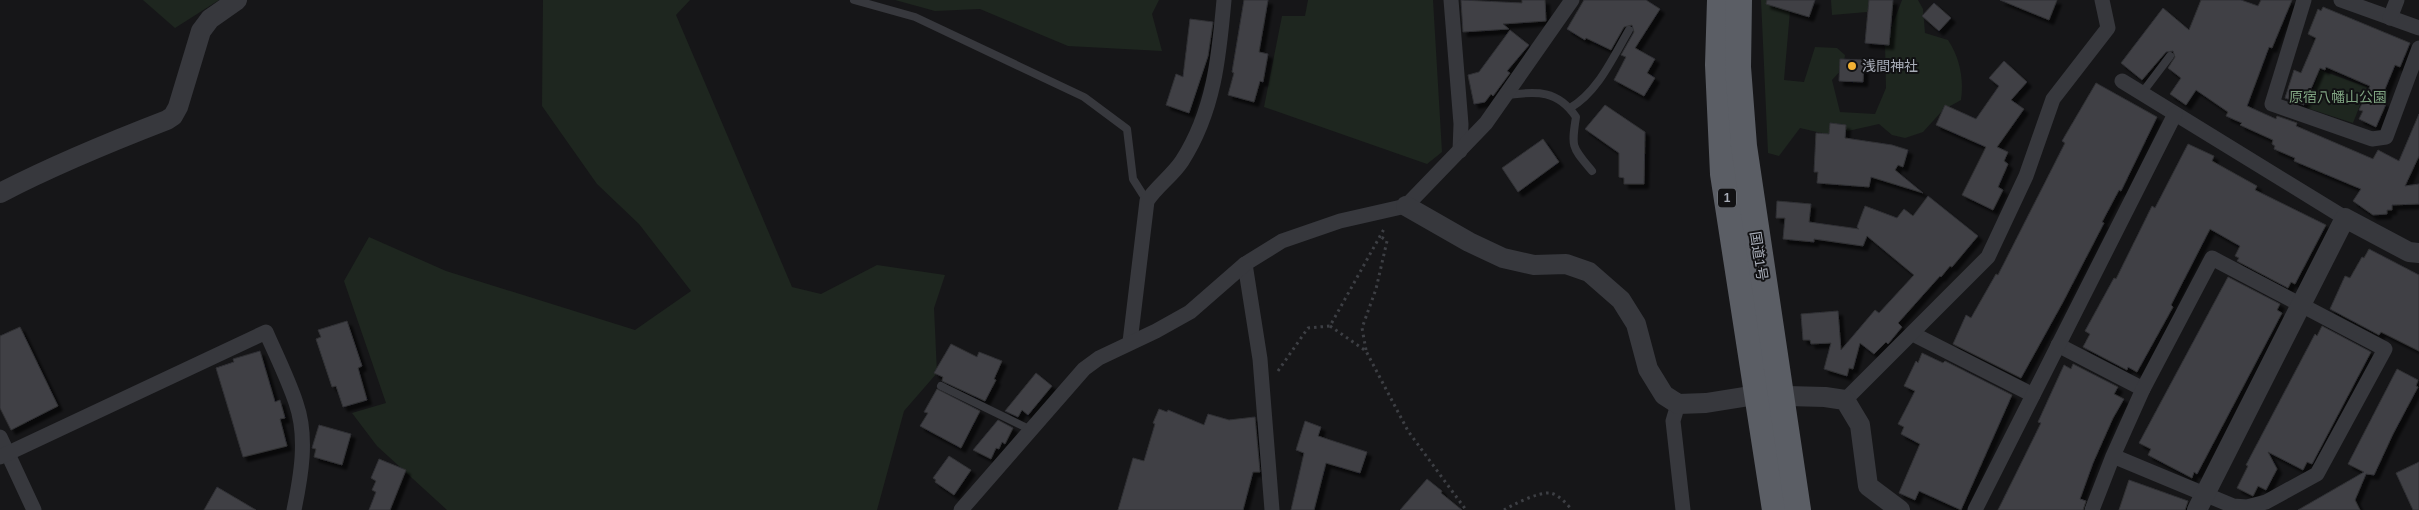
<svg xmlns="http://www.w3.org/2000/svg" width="2419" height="510" viewBox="0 0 2419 510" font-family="Arial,'Noto Sans JP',sans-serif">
<defs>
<filter id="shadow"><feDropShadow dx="4.5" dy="4.5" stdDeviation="1" flood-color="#0009"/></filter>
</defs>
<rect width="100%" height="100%" fill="#161618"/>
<g fill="#1e261f">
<path d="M143 0H219L175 28Z"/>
<path d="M543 0H690L676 15 792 287 821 294 877 265 945 275 934 308 937 373 904 411 877 510H447L377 446 352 413 386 403 344 281 369 237 446 271 635 330 691 291 639 224 597 184 542 106Z"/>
<path d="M895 0H1159L1152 14 1162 51 1068 46 980 9 935 11Z"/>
<path d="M1308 0H1433L1442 152 1427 164 1264 107 1282 16H1305Z"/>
<path d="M1761 0H1791L1784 80 1804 82 1815 47 1837 48 1845 55 1843 68 1832 80 1840 112 1875 114 1886 88 1885 44 1902 0H1918L1923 9 1925 33 1948 40C1960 58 1964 79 1961 100L1943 110 1923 132 1905 138 1892 135 1879 124 1830 135 1800 128 1779 156 1768 153Z"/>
<path d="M1831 0H1872L1867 12 1832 15Z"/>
<path d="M2320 70 2367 87 2353 123 2307 108Z"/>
</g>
<g fill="#404145" stroke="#303034" filter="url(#shadow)">
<path d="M1244 0H1268L1259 52 1268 54 1263 82 1260 81 1254 102 1228 95 1234 73 1232 72Z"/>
<path d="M1461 0 1522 3V0H1545L1546 21 1503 24 1509 29 1463 32Z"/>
<path d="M1584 0H1646L1660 9 1635 48 1655 59 1647 73 1655 78 1644 96 1614 80 1626 57 1621 55 1634 32 1632 25 1624 27 1611 50 1586 38 1585 40 1567 29Z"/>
<path d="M1767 0H1815L1809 17 1766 4Z"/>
<path d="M1869 0H1893L1889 45 1865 43Z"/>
<path d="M2000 0H2057L2049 20Z"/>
<path d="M2201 0H2241L2258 6 2261 0H2292L2272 48 2269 47 2247 106 2276 119 2277 116 2297 123 2296 126 2373 159 2378 150 2399 161 2419 114V156L2405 186 2419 184V204L2392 205V210H2387V214L2373 215 2353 201 2361 189 2294 161 2295 158 2274 149 2275 146 2272 144 2273 140 2240 125 2242 123 2226 116 2228 112 2196 90 2186 105 2170 94 2181 78 2168 68 2175 57 2173 51 2166 52 2142 80 2121 63 2163 8 2189 30Z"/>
<path d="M1934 3 1951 18 1939 31 1922 16Z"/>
<path d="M2323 7 2410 43 2400 67 2395 65 2380 101 2386 104 2376 127 2359 119 2363 111 2359 110 2370 86 2326 67 2325 70 2320 68 2304 105 2285 98 2294 70 2301 73 2316 38 2308 34 2318 9 2321 11Z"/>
<path d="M1190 19 1213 22 1208 56 1189 113 1166 105 1176 74 1183 77Z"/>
<path d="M1510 30 1529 45 1507 71 1510 73 1493 96 1491 94 1485 102 1474 104 1468 75 1479 72Z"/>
<path d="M1840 59 1864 60 1863 82 1839 81Z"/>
<path d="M2004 61 2027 82 2011 100 2024 109 1997 147 2008 152 2004 161 2008 164 1998 187 2003 190 1993 210 1962 195 1986 147 1936 125 1945 105 1976 119 1999 86 1989 78Z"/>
<path d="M2096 83 2157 117 2121 191 2119 190 2102 222 2104 223 2063 302 2021 378 1953 344 1966 315 1971 318 1996 274 1998 275 2065 143 2062 141Z"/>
<path d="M1605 105 1645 132 1644 184H1624V178L1619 177V153L1585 129Z"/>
<path d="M1830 123 1846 125 1845 138 1892 145 1908 150 1903 167 1898 165 1895 170 1923 193 1871 177 1869 187 1817 183 1818 172H1814L1816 133 1829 134Z"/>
<path d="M1543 139 1559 162 1518 192 1502 168Z"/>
<path d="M2188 144 2214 156 2212 161 2257 186 2255 190 2326 225 2295 284 2291 282 2288 288 2237 261 2239 258 2235 256 2240 246 2210 229 2171 305 2173 307 2137 372 2128 367 2127 370 2083 347 2090 334 2085 331 2114 278 2116 279 2152 206 2155 208Z"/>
<path d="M1928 196 1978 236 1952 267 1950 266 1941 277 1940 276 1898 323 1902 327 1888 344 1886 342 1874 354 1860 343 1853 369 1849 368 1847 376 1824 369 1831 343 1811 344 1810 340H1803L1801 314 1838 311 1841 350 1875 310 1879 313 1914 275 1867 236 1863 246 1814 239V242L1783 239 1785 218H1776L1777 201 1811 204 1809 222 1859 229 1857 227 1865 206 1897 218 1904 209 1913 216Z"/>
<path d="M2369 249 2419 275V351L2381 332 2379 335 2330 309 2345 276 2350 278 2362 257 2364 258Z"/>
<path d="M2228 277 2280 304 2277 310 2282 313 2197 474 2194 472 2192 478 2148 455 2151 449 2139 443Z"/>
<path d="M347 321 362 366 358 368 367 400 343 407 336 386 332 387 316 339 321 337 318 330Z"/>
<path d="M2322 326 2371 352 2312 464 2307 462 2303 470 2268 452 2277 469 2266 490 2258 486 2253 496 2237 488 2248 466 2246 465 2315 334 2317 336Z"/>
<path d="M20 327 58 406 11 430 0 408V336Z"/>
<path d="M951 344 977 357 979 352 1002 361 994 379 996 380 985 401 942 381 943 377 934 373Z"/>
<path d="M260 351 275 402 280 400 285 418 280 419 287 446 243 457 216 368 234 362 233 359Z"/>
<path d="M1922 353 1943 363 1945 361 2012 395 1961 510 1919 491 1915 500 1899 493 1920 444 1901 434 1904 427 1898 424 1915 391 1904 386 1916 361 1918 363Z"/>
<path d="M2073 364 2118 387 2114 394 2124 399 2113 418 2093 463 2080 499 2086 501 2083 510H1998L2041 423 2038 422 2064 365 2071 369Z"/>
<path d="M2397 369 2418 380 2416 386 2418 387 2393 434 2374 475 2366 474 2355 500 2360 510H2298L2364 472 2348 464Z"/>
<path d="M1036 373 1052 386 1028 415 1022 410 1018 417 1005 411Z"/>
<path d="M937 389 980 411 961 448 920 426 928 413 924 412Z"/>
<path d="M1159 409 1167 412 1168 410 1204 425 1208 414 1229 420 1255 417 1260 472H1253L1243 510H1118L1133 458 1144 461 1155 424 1153 423Z"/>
<path d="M998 420 1013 428 1005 444 1002 442 999 449 996 448 991 459 973 450Z"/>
<path d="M1305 421 1321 427 1318 436 1367 452 1360 473 1326 463 1314 510H1291L1304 453 1296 450Z"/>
<path d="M319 425 351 434 342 465 314 457 316 449 312 448Z"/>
<path d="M949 456 971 470 954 495 935 482 936 480 933 478Z"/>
<path d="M379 459 406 470 390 510H369L376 492 372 490 376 481 371 478Z"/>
<path d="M2419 462V510H2413L2396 473Z"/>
<path d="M1427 479 1442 491 1441 493 1462 510H1400Z"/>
<path d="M2129 480 2188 501 2185 510H2119Z"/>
<path d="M217 487 256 510H204Z"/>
</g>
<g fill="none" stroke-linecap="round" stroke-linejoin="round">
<g stroke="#3d3f44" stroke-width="3" stroke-dasharray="2.5 4" stroke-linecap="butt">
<path d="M1330 326 1366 351 1408 431 1466 510"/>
<path d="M1366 350 1362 328 1376 289 1387 241 1380 236"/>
<path d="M1278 371 1308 328 1330 326 1384 229"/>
<path d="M1504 510C1514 504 1538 492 1550 493 1558 494 1567 504 1572 510"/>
</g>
<g stroke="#37383d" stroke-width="8">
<path d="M854 0 915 17 1084 97 1127 129 1133 179 1147 201"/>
<path d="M2142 93 2170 56"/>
<path d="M1507 95C1537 91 1558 90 1576 117 1571 148 1572 147 1592 171"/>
<path d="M1570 108C1598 92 1613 57 1629 30"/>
<path d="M941 386 1031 430"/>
</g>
<g stroke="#37383d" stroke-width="15">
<path d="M1451 0 1461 124 1460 151"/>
<path d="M2304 0 2272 104 2372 139 2386 137 2419 48"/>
<path d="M2341 0 2419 28"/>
<path d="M2390 18 2397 0"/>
<path d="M2122 81 2345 218"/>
<path d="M1245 264 1260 359 1272 510"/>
<path d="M1913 334 2033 395"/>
<path d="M1130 342 1147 201C1157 186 1172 176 1182 161 1214 111 1219 57 1224 0"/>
<path d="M2058 345 2143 389"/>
<path d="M1845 400 1988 257 2026 176 2053 99 2108 28 2102 0"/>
<path d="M1678 404 1673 421 1683 510"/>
<path d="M0 437 34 510"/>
<path d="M0 457 266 332C276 355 288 379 296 403 308 437 301 476 294 510"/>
<path d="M961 510 1084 369 1099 358 1156 331 1190 312 1245 264 1282 241 1340 221 1406 206 1486 123 1572 0"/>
<path d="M1975 510 2175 114"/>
<path d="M2092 510 2113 456 2233 506 2247 507 2266 502 2317 474 2385 349 2212 258 2143 389 2113 456"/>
</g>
<g stroke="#37383d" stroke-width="20">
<path d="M0 193C54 165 110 142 167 120L173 116 178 107 201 31 210 19 237 0"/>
<path d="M1406 206 1469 242 1503 258 1534 265 1566 264 1589 272 1621 300 1636 324 1648 369 1664 395 1678 404 1706 403 1756 395 1825 397 1845 400 1860 425 1868 486 1900 510"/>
<path d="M2197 510 2345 218 2409 252 2419 253"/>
</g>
<g stroke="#5b5e65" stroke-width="26">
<path d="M1720 0 1718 65 1723 174 1775 510"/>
<path d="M1739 0 1738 67 1744 146 1798 510"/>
</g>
</g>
<circle fill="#f2b134" stroke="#111113" stroke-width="2" cx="1852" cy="66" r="5"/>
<g text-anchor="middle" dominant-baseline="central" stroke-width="4" stroke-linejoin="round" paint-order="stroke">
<rect fill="#111113" stroke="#7b7e86" stroke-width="1" x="1718" y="188.5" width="18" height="19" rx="4"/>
<g font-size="12" font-weight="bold" fill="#a8adb8">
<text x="1727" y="198">1</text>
</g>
<g font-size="14" fill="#a8adb8" stroke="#111113" text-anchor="start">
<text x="1862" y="66">浅間神社</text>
</g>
<g font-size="14" fill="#7fa381" stroke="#111113">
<text x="2338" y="97">原宿八幡山公園</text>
</g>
<g font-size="14" fill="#a8adb8" stroke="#111113">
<text transform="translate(1759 256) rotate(81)">国道1号</text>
</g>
</g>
</svg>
